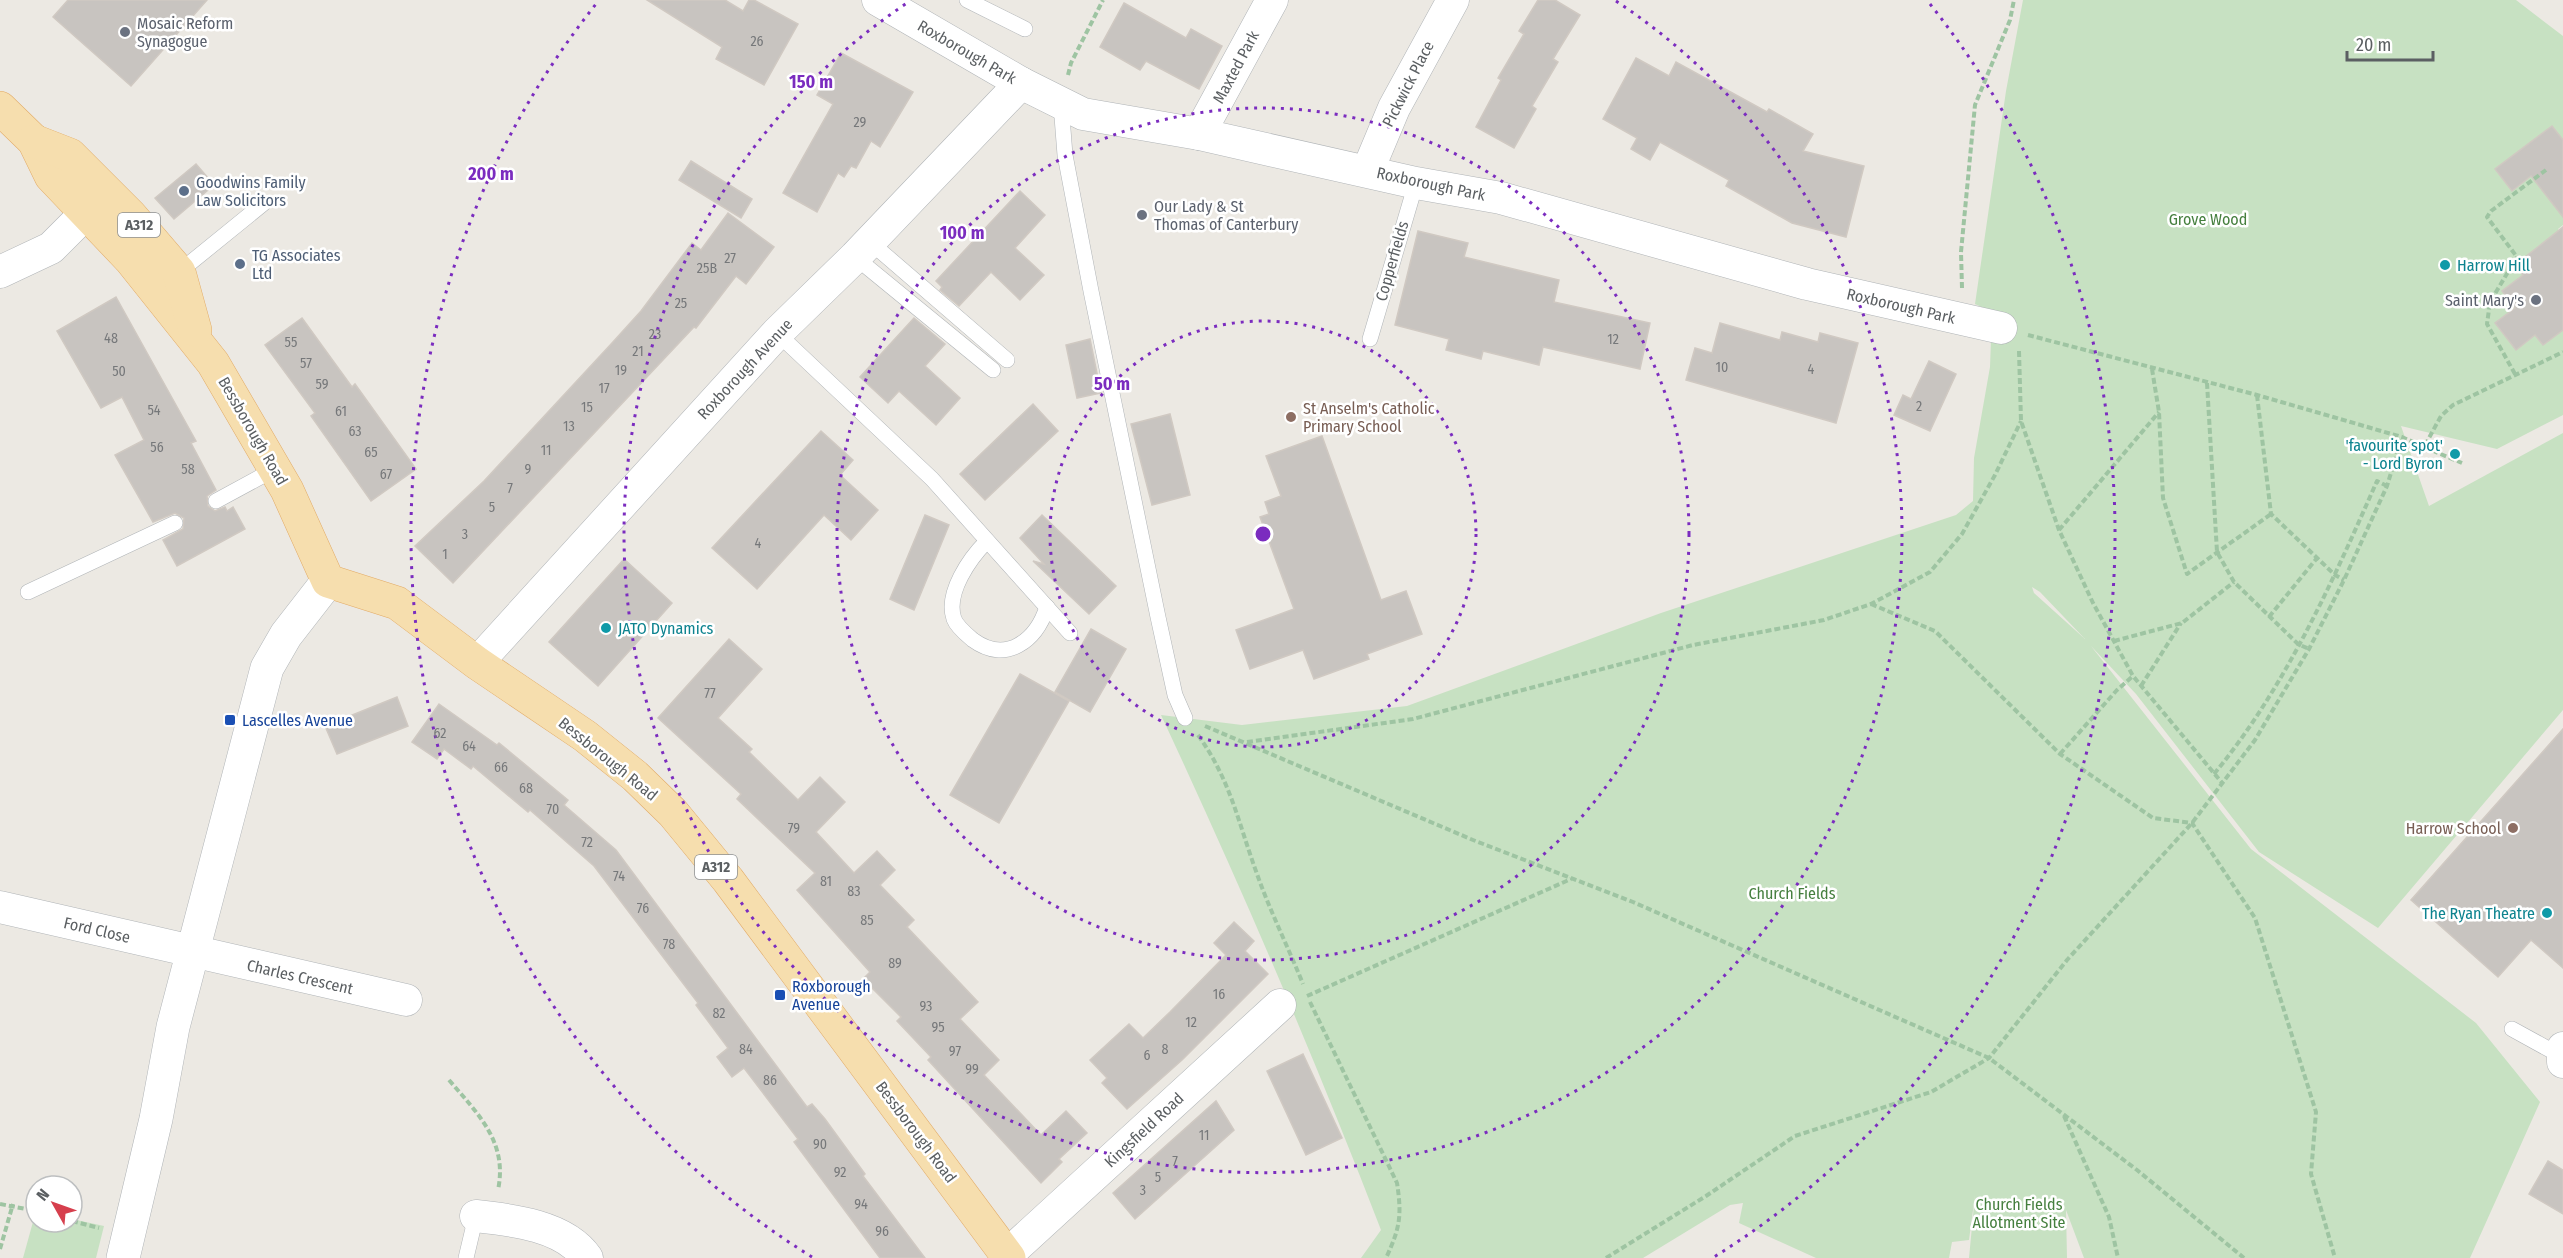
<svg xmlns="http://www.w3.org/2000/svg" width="2563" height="1258" viewBox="0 0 2563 1258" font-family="'Fira Sans Condensed',sans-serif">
<rect width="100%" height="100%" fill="#ece9e3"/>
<g fill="#c7e1c2" fill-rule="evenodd">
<path d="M2023 0H2516L2563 36V140L2554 129 2498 173 2512 191 2543 167 2563 196V225L2558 229 2563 236 2515 265 2523 275 2502 291 2515 308 2496 323 2516 349 2535 335 2543 345 2563 330V415L2497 449 2401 426 2429 506 2563 433V710L2378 928 2259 852 2136 694 2091 646 2251 849 2476 1023 2540 1102 2470 1258H2084L2066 1210 2067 1258H1969L1975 1195 1969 1240 1952 1242 1949 1258H1816L1739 1223 1743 1203 1730 1205 1643 1258H1361L1381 1230C1314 1056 1240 884 1161 715L1242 725 1407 706 1661 613 1956 515 1973 501 1974 458 1990 367 1992 312 1975 304 2006 91ZM2032 587 2040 592 2085 639 2034 593Z"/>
<path d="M36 1211V1222H72V1219L104 1226 96 1258H23Z"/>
</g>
<g fill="#c8c4c0" stroke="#d0c9c2" stroke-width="1.5">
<path d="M68 0H207L131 86 53 17Z"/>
<path d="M647 0H725L743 11 749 0H754L798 24 764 85 716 59 722 47Z"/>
<path d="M1538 0H1555L1580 15 1553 59 1558 62 1532 106 1536 109 1514 148 1476 127 1501 80 1498 78 1524 34 1519 31Z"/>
<path d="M1124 3 1186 38 1191 29 1222 46 1199 89 1146 61 1140 70 1100 47Z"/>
<path d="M841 53 913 92 880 147 871 141 856 168 851 166 844 177 838 173 817 212 783 193 833 104 817 95Z"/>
<path d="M1636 58 1669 76 1676 62 1767 112 1769 109 1813 134 1803 151 1864 166 1846 237 1792 223 1726 186 1729 180 1660 142 1650 160 1631 149 1637 138 1603 119Z"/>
<path d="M2552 126 2563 140V217L2531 176 2512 191 2495 169Z"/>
<path d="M691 161 752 199 741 218 679 180Z"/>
<path d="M196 164 214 185 174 219 155 198Z"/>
<path d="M1020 191 1045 215 1015 248 1044 275 1020 300 991 272 959 306 940 290 942 287 936 281Z"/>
<path d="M728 213 774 247 746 284 736 276 696 328 694 327 453 583 415 546 484 481 612 343 641 311 692 243 701 250Z"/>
<path d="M2563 227V330L2543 345 2535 335 2516 350 2495 323 2515 308 2502 291 2523 275 2515 265Z"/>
<path d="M1418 231 1468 243 1464 257 1559 280 1554 302 1650 323 1640 369 1543 347 1539 365 1483 351 1481 359 1446 350 1449 339 1395 325Z"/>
<path d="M116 297 196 441 191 443 216 490 207 496 208 506 215 511 225 507 227 511 233 507 245 529 177 566 163 540 183 529 184 518 175 513 153 522 115 455 144 440 122 397 101 408 57 331Z"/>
<path d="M302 318 352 387 355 384 416 469 371 501 311 416 315 413 265 345Z"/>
<path d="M914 318 945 344 925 366 960 398 936 425 899 391 888 403 860 377Z"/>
<path d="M1720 323 1780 340 1782 332 1818 342 1820 333 1858 343 1836 423 1686 380 1695 348 1712 353Z"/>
<path d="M1090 339 1101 393 1077 398 1066 345Z"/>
<path d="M1929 361 1956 374 1930 431 1894 415 1903 395 1911 399Z"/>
<path d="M1033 404 1058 431 985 500 960 474Z"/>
<path d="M1170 414 1190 495 1152 505 1131 424Z"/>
<path d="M821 431 853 460 840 475 878 510 851 540 824 515 757 589 712 548Z"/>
<path d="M1322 436 1381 600 1406 591 1422 634 1367 654 1369 659 1314 679 1303 650 1250 669 1236 630 1294 609 1260 517 1269 514 1265 502 1281 496 1266 456Z"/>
<path d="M925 515 949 525 914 610 890 599Z"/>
<path d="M1042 515 1116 586 1089 614 1033 561 1044 564 1020 538Z"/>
<path d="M624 559 672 603 598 686 549 642Z"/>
<path d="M1091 629 1126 649 1090 712 1055 692Z"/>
<path d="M729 639 762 669 718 718 752 749 749 752 798 800 820 777 845 802 816 832 854 873 877 851 895 870 880 885 914 920 907 927 978 1002 960 1019 999 1060 984 1075 1041 1135 1066 1111 1087 1133 1059 1159 1062 1162 1041 1183 928 1060 931 1057 897 1021 901 1017 863 979 870 972 797 890 815 873 737 799 741 794 658 718Z"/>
<path d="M1020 674 1069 701 999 823 950 795Z"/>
<path d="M397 697 408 726 337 754 325 726Z"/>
<path d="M439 704 497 745 499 743 568 800 564 805 616 850 807 1107 812 1104 825 1119 865 1174 863 1176 925 1258H880L794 1142 798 1139 744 1068 732 1077 717 1057 728 1048 696 1005 698 1003 594 866 530 810 528 812 473 766 471 769 444 749 437 759 412 742Z"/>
<path d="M2563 729V968L2531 940 2498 977 2411 900Z"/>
<path d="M1234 922 1254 941 1245 951 1268 974 1182 1060 1127 1109 1102 1083 1107 1078 1090 1060 1129 1024 1143 1038 1170 1012 1226 955 1214 943Z"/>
<path d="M1303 1054 1342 1138 1306 1155 1267 1071Z"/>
<path d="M1216 1101 1234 1130 1135 1219 1113 1193Z"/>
<path d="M2548 1161 2563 1170V1214L2529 1194Z"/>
</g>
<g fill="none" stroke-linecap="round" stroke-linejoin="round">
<defs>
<g id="service">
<path d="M967 0 1025 29"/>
<path d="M1061 104 1065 155 1091 291 1158 617 1175 695 1185 718"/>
<path d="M870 242 1007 360"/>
<path d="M855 257 993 370"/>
<path d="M179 272 264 203"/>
<path d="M777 333 932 479 1070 633"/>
<path d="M1370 339 1416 183"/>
<path d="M216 501 275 469"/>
<path d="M987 541C970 558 945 593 954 619 957 627 967 635 973 640 1006 664 1036 641 1047 607"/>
<path d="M28 592 175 523"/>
<path d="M2512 1029 2552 1051 2562 1052"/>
<path d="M466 1258 476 1216"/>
</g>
<g id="minor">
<path d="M878 0 1021 83 1083 114 1199 134 1416 183 1501 198 1807 284 2001 328"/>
<path d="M1199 134 1272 0"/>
<path d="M1368 170 1394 108 1453 0"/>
<path d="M0 272 51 248 85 214"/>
<path d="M477 663 777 333 855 257 1021 83"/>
<path d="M0 907 406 1000"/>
<path d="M2563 1048V1062"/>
<path d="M476 1216C513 1220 565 1226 587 1258"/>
<path d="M1007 1255 1280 1005"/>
</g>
<path id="tertiary" d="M123 1258 156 1119 173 1027 267 668 286 635 328 581"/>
<g id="primary">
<path d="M0 108 34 141 51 176 130 259 213 363 287 490 328 581 397 603 477 663 585 736 635 776 673 813 728 880 1009 1258"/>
<path d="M34 141 70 155 131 216 179 272 195 330"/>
</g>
</defs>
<use href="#service" stroke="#b0b4b7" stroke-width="16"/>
<use href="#minor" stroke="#b0b4b7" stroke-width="33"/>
<use href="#tertiary" stroke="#b0b4b7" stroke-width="34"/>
<use href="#primary" stroke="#e2ab67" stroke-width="34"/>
<g stroke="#9ec4a2" stroke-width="4" stroke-dasharray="6 3" stroke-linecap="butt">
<path d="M1068 75 1071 63 1103 0"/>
<path d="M1962 288 1961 252 1975 105 2010 20 2014 0"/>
<path d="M2028 335 2257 395 2402 437 2424 447 2441 416 2453 405 2563 352"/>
<path d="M2019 351 2021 421 2059 530 2093 603 2133 676 2223 784"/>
<path d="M2152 369 2159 412 2163 498 2187 574 2271 514"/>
<path d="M2515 374 2487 324 2490 302 2517 257 2487 217 2491 211 2546 170"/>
<path d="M2207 383 2217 552 2234 582 2298 644 2309 649"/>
<path d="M2257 395 2271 514 2335 575 2344 580"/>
<path d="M2424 447 2462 463"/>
<path d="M2059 530 2159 412"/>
<path d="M1871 604 1935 631 2060 754 2153 818 2192 823 2255 918 2316 1112 2311 1174 2335 1258"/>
<path d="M2269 617 2317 558"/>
<path d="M2114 641 2182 623 2234 582"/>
<path d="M2141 686 2181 623"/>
<path d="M1205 726 1473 840 1633 902 1989 1058 2137 1170 2244 1258"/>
<path d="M1198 735C1231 781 1238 822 1257 874 1270 911 1288 947 1303 984"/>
<path d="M1247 742 1413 719 1693 645 1824 620 1871 604 1930 572 1962 534 1995 475 2021 421"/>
<path d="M2060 754 2117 690 2133 676"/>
<path d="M2214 774C2285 688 2332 583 2377 481L2387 486"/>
<path d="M1307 996 1571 879"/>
<path d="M1310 1002 1397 1183C1402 1216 1400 1228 1386 1258"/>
<path d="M449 1080C478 1114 508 1142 498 1190"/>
<path d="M2064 1116 2109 1217 2118 1258"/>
<path d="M0 1204 36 1211"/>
<path d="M72 1221 99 1228"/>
<path d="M0 1249 13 1204"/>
<path d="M1606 1258 1706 1196 1795 1136 1931 1092 1989 1058 2067 960 2192 823 2255 740 2309 649 2344 580 2387 486 2402 437"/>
</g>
<use href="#service" stroke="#fff" stroke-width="15"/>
<use href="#minor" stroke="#fff" stroke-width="32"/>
<use href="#tertiary" stroke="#fff" stroke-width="33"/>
<use href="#primary" stroke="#f6deae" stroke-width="33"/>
</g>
<g fill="none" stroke="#7b2cbf" stroke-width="3" stroke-dasharray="3 6">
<circle cx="1263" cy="534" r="213"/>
<circle cx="1263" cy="534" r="426"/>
<path d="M1616 1A639 639 0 1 1 910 1"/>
<path d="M812 1257A852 852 0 0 1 596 4M1930 4A852 852 0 0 1 1714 1257"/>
</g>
<g fill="#6b7280" stroke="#fff" stroke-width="2">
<circle cx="125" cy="32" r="6"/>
<circle cx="1142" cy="215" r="6"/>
<circle cx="2536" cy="300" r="6"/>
</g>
<g fill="#5c6f8a" stroke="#fff" stroke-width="2">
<circle cx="184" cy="191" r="6"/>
<circle cx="240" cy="264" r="6"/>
</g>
<g fill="#0f9aa8" stroke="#fff" stroke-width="2">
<circle cx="2445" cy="265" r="6"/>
<circle cx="2455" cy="454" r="6"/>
<circle cx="606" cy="628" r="6"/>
<circle cx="2547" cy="913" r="6"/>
</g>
<g fill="#8d6e63" stroke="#fff" stroke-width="2">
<circle cx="1291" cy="417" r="6"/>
<circle cx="2513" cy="828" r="6"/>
</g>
<g fill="#1a4fb4" stroke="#fff" stroke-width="2">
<rect x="224" y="714" width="12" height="12" rx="3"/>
<rect x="774" y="989" width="12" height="12" rx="3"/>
</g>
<g text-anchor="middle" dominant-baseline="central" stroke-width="5" stroke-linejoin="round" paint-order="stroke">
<g font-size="14" fill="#76787a">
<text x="757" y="41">26</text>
<text x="860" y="122">29</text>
<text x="730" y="258">27</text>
<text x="707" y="268">25B</text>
<text x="681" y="303">25</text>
<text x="655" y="334">23</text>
<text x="111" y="338">48</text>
<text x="1613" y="339">12</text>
<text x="291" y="342">55</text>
<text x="638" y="351">21</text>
<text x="306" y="363">57</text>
<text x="1722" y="367">10</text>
<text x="1811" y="369">4</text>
<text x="621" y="370">19</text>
<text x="119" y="371">50</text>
<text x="322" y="384">59</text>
<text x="604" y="388">17</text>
<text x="1919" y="406">2</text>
<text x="587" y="407">15</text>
<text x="154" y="410">54</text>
<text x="341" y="411">61</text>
<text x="569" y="426">13</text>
<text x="355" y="431">63</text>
<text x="157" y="447">56</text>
<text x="546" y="450">11</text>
<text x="371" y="452">65</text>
<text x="188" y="469">58</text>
<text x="528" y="469">9</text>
<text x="386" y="474">67</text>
<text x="510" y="488">7</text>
<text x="492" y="507">5</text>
<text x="465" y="534">3</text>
<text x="758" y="543">4</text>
<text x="445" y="554">1</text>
<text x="710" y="693">77</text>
<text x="440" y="733">62</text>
<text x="469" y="746">64</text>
<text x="501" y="767">66</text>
<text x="526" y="788">68</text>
<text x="553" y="809">70</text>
<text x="794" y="828">79</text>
<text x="587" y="842">72</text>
<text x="619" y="876">74</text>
<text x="826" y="881">81</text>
<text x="854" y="891">83</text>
<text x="643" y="908">76</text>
<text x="867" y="920">85</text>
<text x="669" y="944">78</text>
<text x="895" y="963">89</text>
<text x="1219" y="994">16</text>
<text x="926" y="1006">93</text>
<text x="719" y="1013">82</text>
<text x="1191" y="1022">12</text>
<text x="938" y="1027">95</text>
<text x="746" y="1049">84</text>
<text x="1165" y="1049">8</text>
<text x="955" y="1051">97</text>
<text x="1147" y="1055">6</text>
<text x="972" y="1069">99</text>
<text x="770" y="1080">86</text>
<text x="1204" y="1135">11</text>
<text x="820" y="1144">90</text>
<text x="1175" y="1161">7</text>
<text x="840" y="1172">92</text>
<text x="1158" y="1177">5</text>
<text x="1143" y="1190">3</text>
<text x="861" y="1204">94</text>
<text x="882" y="1231">96</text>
</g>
<g fill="#fff" stroke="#8c8f91" stroke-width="1.5">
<rect x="118" y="213" width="42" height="24" rx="4.5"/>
<rect x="695" y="855" width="42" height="24" rx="4.5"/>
</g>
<g font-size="15" font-weight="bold" fill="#5b5f62">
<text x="139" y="225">A312</text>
<text x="716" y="867">A312</text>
</g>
<g font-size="16" fill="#5b616d" stroke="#fff" text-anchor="start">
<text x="137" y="23">Mosaic Reform<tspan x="137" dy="18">Synagogue</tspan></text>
<text x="1154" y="206">Our Lady &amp; St<tspan x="1154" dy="18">Thomas of Canterbury</tspan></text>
<text x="2524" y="300" text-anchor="end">Saint Mary's</text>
</g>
<g font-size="16" fill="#5b5f62" stroke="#fff">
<text transform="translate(967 52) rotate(30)">Roxborough Park</text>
<text transform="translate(1236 67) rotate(-62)">Maxted Park</text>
<text transform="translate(1408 84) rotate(-63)">Pickwick Place</text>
<text transform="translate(1431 184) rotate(12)">Roxborough Park</text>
<text transform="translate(1392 261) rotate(-74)">Copperfields</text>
<text transform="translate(1901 306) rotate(13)">Roxborough Park</text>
<text transform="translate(745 369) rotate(-47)">Roxborough Avenue</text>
<text transform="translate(253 431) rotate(60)">Bessborough Road</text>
<text transform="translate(608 759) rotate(39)">Bessborough Road</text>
<text transform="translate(97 930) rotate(13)">Ford Close</text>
<text transform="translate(300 977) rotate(13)">Charles Crescent</text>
<text transform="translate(1144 1130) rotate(-43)">Kingsfield Road</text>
<text transform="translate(916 1132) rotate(53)">Bessborough Road</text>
</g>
<g font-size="16" fill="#4e5e75" stroke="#fff" text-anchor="start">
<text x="196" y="182">Goodwins Family<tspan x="196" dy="18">Law Solicitors</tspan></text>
<text x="252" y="255">TG Associates<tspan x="252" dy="18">Ltd</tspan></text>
</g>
<g font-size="16" fill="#457f3e" stroke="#fff">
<text x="2208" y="219">Grove Wood</text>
<text x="1792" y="893">Church Fields</text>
<text x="2019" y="1204">Church Fields<tspan x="2019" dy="18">Allotment Site</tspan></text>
</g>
<g font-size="16" fill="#0d838f" stroke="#fff" text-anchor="start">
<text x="2457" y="265">Harrow Hill</text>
<text x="2443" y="445" text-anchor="end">'favourite spot'<tspan x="2443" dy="18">- Lord Byron</tspan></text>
<text x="618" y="628">JATO Dynamics</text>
<text x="2535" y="913" text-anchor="end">The Ryan Theatre</text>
</g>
<g font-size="16" fill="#785e54" stroke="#fff" text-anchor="start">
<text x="1303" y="408">St Anselm's Catholic<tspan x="1303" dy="18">Primary School</tspan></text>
<text x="2501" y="828" text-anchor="end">Harrow School</text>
</g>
<g font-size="16" fill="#164399" stroke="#fff" text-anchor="start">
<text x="242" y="720">Lascelles Avenue</text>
<text x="792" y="986">Roxborough<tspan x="792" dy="18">Avenue</tspan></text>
</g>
</g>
<circle cx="1263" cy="534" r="9" fill="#7b2cbf" stroke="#fff" stroke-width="3"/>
<g font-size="18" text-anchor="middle" font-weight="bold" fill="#7b2cbf" stroke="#fff" stroke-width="5" stroke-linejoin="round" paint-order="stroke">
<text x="811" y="88">150 m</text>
<text x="491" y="180">200 m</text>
<text x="962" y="239">100 m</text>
<text x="1112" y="390">50 m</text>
</g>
<g transform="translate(54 1204) rotate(310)"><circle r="28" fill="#ffffff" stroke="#bdbfc0" stroke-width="1.5"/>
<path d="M0-4.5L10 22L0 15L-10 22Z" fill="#d63f4d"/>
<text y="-9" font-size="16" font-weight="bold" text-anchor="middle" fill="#5b5f62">N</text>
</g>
<path d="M2347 51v9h86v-9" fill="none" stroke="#5b5f62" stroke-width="3"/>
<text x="2356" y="51" font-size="18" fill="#5b5f62" stroke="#ffffff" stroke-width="4.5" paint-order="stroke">20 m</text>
</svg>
